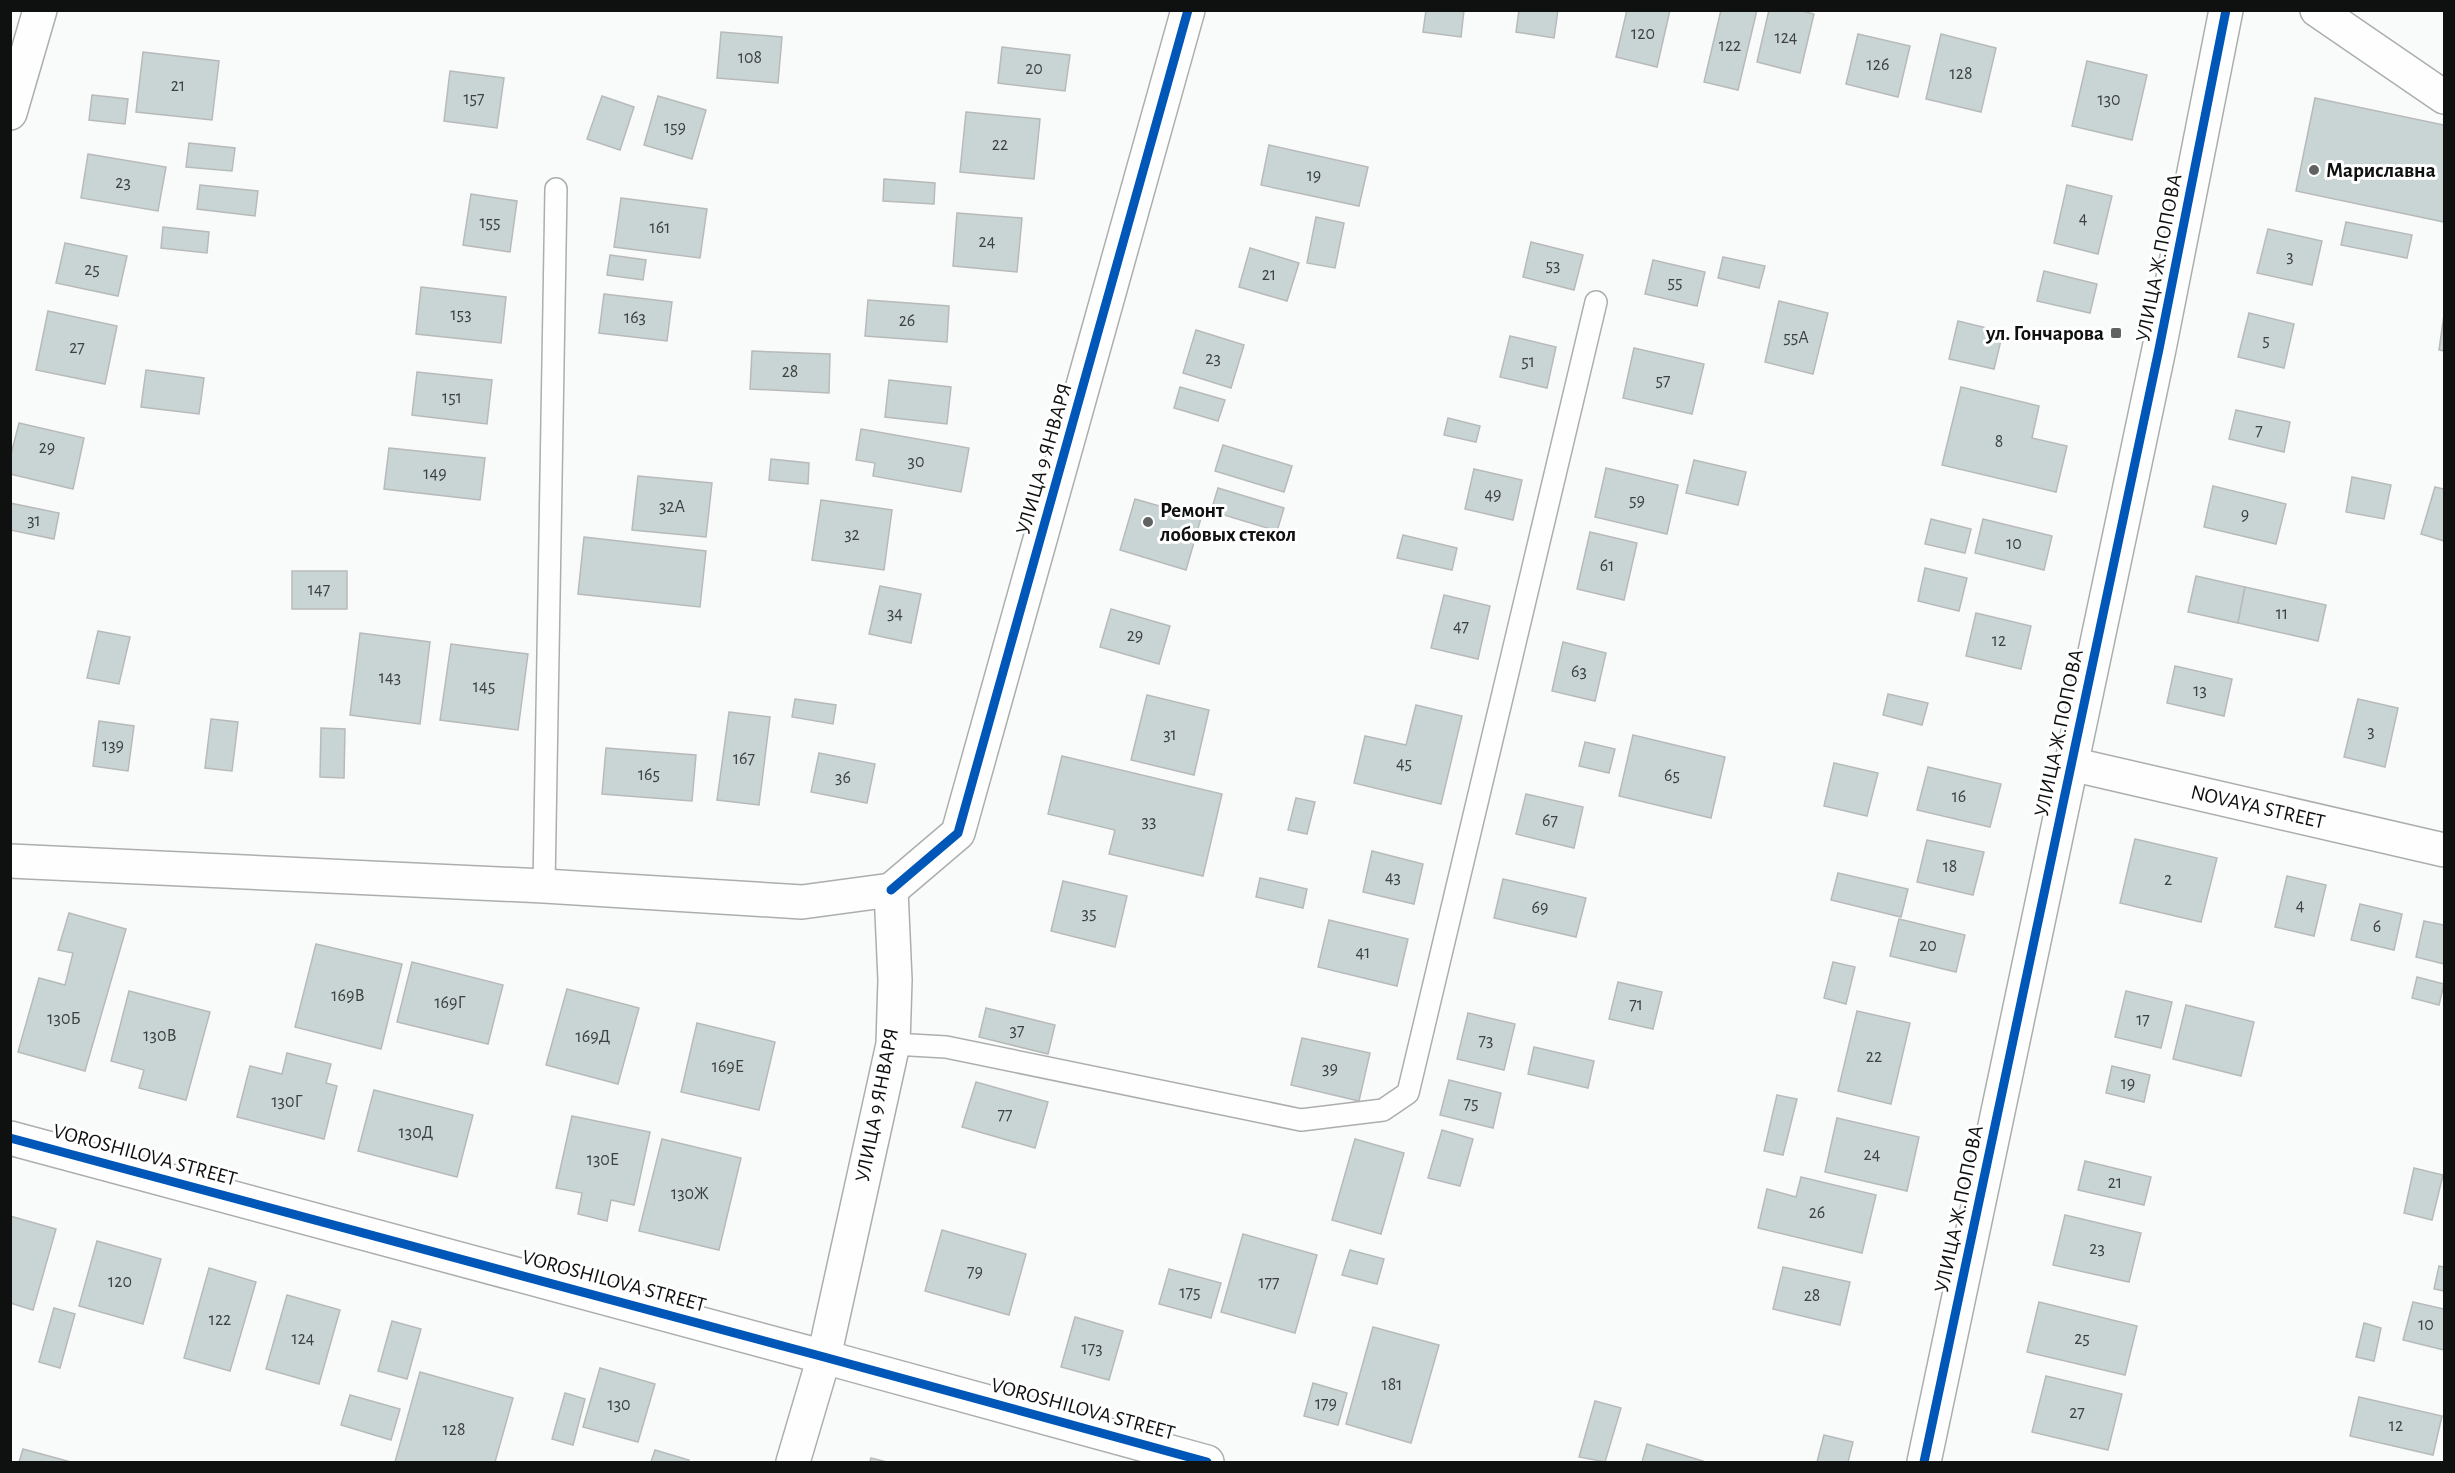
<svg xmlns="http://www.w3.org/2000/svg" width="2455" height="1473" viewBox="0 0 2455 1473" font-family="'Alegreya Sans',sans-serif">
<rect width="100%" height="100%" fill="#f8fbfa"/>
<g fill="#c9d5d4" stroke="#b8baba" stroke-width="1.5">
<path d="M1426 10H1464L1461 37 1423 32Z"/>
<path d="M1519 10H1558L1554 38 1516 32Z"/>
<path d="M1627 10H1670L1657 67 1616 57Z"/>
<path d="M1721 10H1757L1738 90 1704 82Z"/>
<path d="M1769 10H1798L1814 14 1800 73 1757 62Z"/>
<path d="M721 32 782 37 778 83 717 78Z"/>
<path d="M1858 34 1910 46 1898 97 1846 84Z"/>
<path d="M1941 34 1996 48 1981 112 1926 99Z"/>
<path d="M1002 47 1070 55 1065 91 998 83Z"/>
<path d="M143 52 219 61 212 120 136 112Z"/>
<path d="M2087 61 2147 75 2132 140 2072 126Z"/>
<path d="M450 71 504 78 497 128 444 121Z"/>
<path d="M92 95 128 99 125 124 89 120Z"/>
<path d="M602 96 634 107 620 150 587 139Z"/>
<path d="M658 96 706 110 692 159 644 145Z"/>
<path d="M2315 98 2444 125V222L2296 191Z"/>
<path d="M966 112 1040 119 1034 179 960 172Z"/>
<path d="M189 143 235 148 232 171 186 167Z"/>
<path d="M1269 145 1368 167 1359 206 1261 185Z"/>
<path d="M88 154 166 167 158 211 81 198Z"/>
<path d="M884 179 935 183 934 204 883 201Z"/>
<path d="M200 185 258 191 255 216 197 209Z"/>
<path d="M2067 185 2112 196 2098 254 2054 243Z"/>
<path d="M471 194 517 201 510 252 463 245Z"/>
<path d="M621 198 707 209 700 258 614 247Z"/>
<path d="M957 213 1022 218 1017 272 953 266Z"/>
<path d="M1316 217 1344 223 1335 268 1307 263Z"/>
<path d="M2346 222 2412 235 2407 258 2341 245Z"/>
<path d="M163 227 209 232 207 253 161 248Z"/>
<path d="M2268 229 2322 241 2312 285 2257 273Z"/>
<path d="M1531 242 1583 255 1574 290 1523 277Z"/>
<path d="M65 243 127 256 118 296 56 283Z"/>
<path d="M1250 248 1299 263 1287 301 1239 287Z"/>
<path d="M610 255 646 260 643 280 607 275Z"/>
<path d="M1723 257 1765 266 1759 288 1718 278Z"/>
<path d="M1653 260 1705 272 1697 306 1645 294Z"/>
<path d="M2044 271 2097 284 2090 313 2037 301Z"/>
<path d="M421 287 506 297 501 343 416 334Z"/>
<path d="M604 294 672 302 667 341 599 333Z"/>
<path d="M868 300 949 306 947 342 865 336Z"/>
<path d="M1779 301 1828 313 1813 374 1765 362Z"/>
<path d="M48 311 117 326 105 384 36 370Z"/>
<path d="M2249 313 2294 324 2284 368 2238 357Z"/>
<path d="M2444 315V351L2439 350Z"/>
<path d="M1958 321 2003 332 1994 369 1949 359Z"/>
<path d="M1196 330 1244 345 1231 388 1183 373Z"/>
<path d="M1510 336 1556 347 1547 388 1500 377Z"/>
<path d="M1634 348 1704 364 1692 414 1623 398Z"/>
<path d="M752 351 830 354 829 393 750 389Z"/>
<path d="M146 370 204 378 199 414 141 407Z"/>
<path d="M417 372 492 380 487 424 412 415Z"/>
<path d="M889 380 951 387 947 424 885 417Z"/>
<path d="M1180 387 1225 400 1218 421 1174 408Z"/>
<path d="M1961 387 2039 406 2032 438 2067 446 2056 492 1942 465Z"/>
<path d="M2236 410 2290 422 2284 452 2229 439Z"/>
<path d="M1448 418 1480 426 1476 442 1444 435Z"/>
<path d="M19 423 84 438 73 489 10 474V458Z"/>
<path d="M861 429 969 448 961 492 873 476 875 463 856 460Z"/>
<path d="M1223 445 1292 466 1284 492 1215 471Z"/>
<path d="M389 448 485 458 480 500 384 489Z"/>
<path d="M771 459 809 463 808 484 769 480Z"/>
<path d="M1694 460 1746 472 1738 505 1686 493Z"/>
<path d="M1606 468 1678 485 1667 534 1595 517Z"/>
<path d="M1474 469 1522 480 1513 520 1465 509Z"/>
<path d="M638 476 712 483 706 537 632 530Z"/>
<path d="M2352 477 2391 485 2384 519 2346 512Z"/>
<path d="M2213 486 2286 504 2276 544 2204 527Z"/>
<path d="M2435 487 2444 489V541L2421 534Z"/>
<path d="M1218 488 1284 508 1277 531 1211 511Z"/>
<path d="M1135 499 1201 518 1186 570 1120 550Z"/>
<path d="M821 500 892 510 884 570 812 560Z"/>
<path d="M10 503 59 513 54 539 10 530Z"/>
<path d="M1931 519 1971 529 1965 553 1925 544Z"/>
<path d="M1983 519 2052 536 2044 570 1975 553Z"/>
<path d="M1590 532 1637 543 1624 600 1577 589Z"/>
<path d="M1403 535 1457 548 1452 570 1397 558Z"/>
<path d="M584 537 706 551 700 607 578 594Z"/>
<path d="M1925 568 1967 578 1959 611 1918 601Z"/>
<rect x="292" y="571" width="55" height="38"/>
<path d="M2196 576 2245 587 2238 623 2188 612Z"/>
<path d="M880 586 921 594 911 643 869 634Z"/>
<path d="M2245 587 2326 605 2318 641 2238 623Z"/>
<path d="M1444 595 1490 606 1478 659 1431 648Z"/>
<path d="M1111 609 1170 626 1159 664 1100 647Z"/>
<path d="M1976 613 2031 626 2021 669 1966 656Z"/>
<path d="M98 631 130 637 119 684 87 678Z"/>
<path d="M360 633 430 642 420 724 350 715Z"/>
<path d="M1563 642 1606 653 1595 701 1552 691Z"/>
<path d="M451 644 528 654 518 730 440 720Z"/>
<path d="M2175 666 2232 679 2224 716 2167 703Z"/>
<path d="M1888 694 1928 703 1922 725 1883 715Z"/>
<path d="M1147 695 1209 710 1194 775 1131 760Z"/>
<path d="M795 699 836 705 833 724 792 717Z"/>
<path d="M2358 699 2398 708 2385 767 2344 757Z"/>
<path d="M1416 705 1462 716 1441 804 1354 783 1365 736 1406 745Z"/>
<path d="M729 712 770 717 759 805 717 800Z"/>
<path d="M211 719 238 722 232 771 205 768Z"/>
<path d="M99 721 134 726 128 771 93 766Z"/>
<path d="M321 728 345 729 344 778 320 777Z"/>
<path d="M1633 735 1725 757 1711 818 1619 796Z"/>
<path d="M1585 742 1615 749 1609 773 1579 766Z"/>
<path d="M606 748 696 755 692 801 602 794Z"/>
<path d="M819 753 875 764 867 803 811 792Z"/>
<path d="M1062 756 1222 794 1203 876 1109 854 1115 830 1048 814Z"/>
<path d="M1834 763 1878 773 1867 816 1824 806Z"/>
<path d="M1928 767 2001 784 1990 827 1917 810Z"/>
<path d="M1526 794 1583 807 1574 848 1516 834Z"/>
<path d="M1296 798 1315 802 1307 834 1288 830Z"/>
<path d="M2135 839 2217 858 2201 922 2120 903Z"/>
<path d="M1927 840 1984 852 1973 895 1917 882Z"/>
<path d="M1372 851 1423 864 1414 904 1363 892Z"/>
<path d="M1838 873 1908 889 1901 917 1831 900Z"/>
<path d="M2287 876 2326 885 2314 936 2275 927Z"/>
<path d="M1260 878 1307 889 1303 908 1256 897Z"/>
<path d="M1503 879 1586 898 1576 937 1494 918Z"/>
<path d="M1063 881 1127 896 1115 947 1051 931Z"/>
<path d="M2360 904 2402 914 2394 950 2351 940Z"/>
<path d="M69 913 126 929 85 1071 18 1052 39 978 65 985 73 953 58 950Z"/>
<path d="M1899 919 1965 935 1956 972 1890 956Z"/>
<path d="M1329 920 1408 939 1397 986 1318 967Z"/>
<path d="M2424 921 2444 925V964L2416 957Z"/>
<path d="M316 944 402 964 381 1049 295 1027Z"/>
<path d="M412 962 503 985 488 1044 397 1022Z"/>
<path d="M1833 962 1855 967 1846 1004 1824 998Z"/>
<path d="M2417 977 2444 984 2439 1005 2412 998Z"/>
<path d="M1618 982 1662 992 1653 1029 1609 1019Z"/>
<path d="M567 989 639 1008 618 1084 546 1065Z"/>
<path d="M129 991 210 1012 186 1100 139 1088 144 1070 111 1061Z"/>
<path d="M2126 991 2172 1002 2161 1048 2115 1037Z"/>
<path d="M2186 1005 2254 1022 2241 1076 2173 1059Z"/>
<path d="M986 1008 1055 1025 1048 1054 979 1037Z"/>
<path d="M1857 1011 1910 1023 1891 1104 1838 1091Z"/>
<path d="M1468 1013 1515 1024 1504 1070 1457 1059Z"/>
<path d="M697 1023 775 1042 759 1110 681 1092Z"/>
<path d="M1302 1038 1370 1053 1359 1101 1291 1085Z"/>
<path d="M1534 1047 1594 1061 1588 1088 1528 1074Z"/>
<path d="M287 1053 331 1064 326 1083 337 1086 324 1139 237 1117 250 1066 282 1074Z"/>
<path d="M2112 1066 2150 1075 2144 1102 2106 1093Z"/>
<path d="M1449 1080 1501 1093 1493 1128 1440 1115Z"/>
<path d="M976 1082 1048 1102 1035 1148 962 1127Z"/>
<path d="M374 1090 473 1115 457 1177 358 1151Z"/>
<path d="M1777 1095 1797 1099 1783 1155 1764 1151Z"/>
<path d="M572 1116 650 1132 634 1205 611 1200 607 1221 578 1214 582 1193 556 1188Z"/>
<path d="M1837 1118 1919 1137 1907 1191 1825 1172Z"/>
<path d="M1442 1130 1473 1139 1460 1186 1428 1178Z"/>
<path d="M662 1139 741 1158 719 1250 639 1231Z"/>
<path d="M1355 1139 1404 1153 1381 1234 1332 1220Z"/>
<path d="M2085 1161 2151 1177 2144 1205 2078 1190Z"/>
<path d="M2414 1168 2443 1175 2432 1220 2404 1213Z"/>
<path d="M1801 1177 1876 1195 1862 1253 1758 1228 1767 1189 1796 1197Z"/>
<path d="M2065 1215 2141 1233 2129 1282 2053 1265Z"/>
<path d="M10 1216 56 1229 33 1310 10 1303Z"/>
<path d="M942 1230 1026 1254 1009 1315 925 1291Z"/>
<path d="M1243 1234 1317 1255 1295 1333 1221 1312Z"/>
<path d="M97 1241 161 1259 143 1324 79 1306Z"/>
<path d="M1350 1250 1384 1259 1377 1284 1342 1275Z"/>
<path d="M2439 1266 2444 1267V1291L2434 1289Z"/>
<path d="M1783 1267 1850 1282 1840 1325 1773 1309Z"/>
<path d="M209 1268 256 1282 230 1371 184 1358Z"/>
<path d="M1169 1269 1221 1283 1211 1318 1159 1304Z"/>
<path d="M287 1295 340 1310 319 1384 266 1369Z"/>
<path d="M2039 1302 2137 1326 2125 1375 2027 1352Z"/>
<path d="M2413 1302 2444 1309V1350L2403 1340Z"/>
<path d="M54 1308 75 1314 60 1368 39 1362Z"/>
<path d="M1075 1317 1123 1331 1109 1380 1061 1367Z"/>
<path d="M392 1321 421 1329 407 1379 378 1371Z"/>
<path d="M2364 1323 2381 1328 2374 1361 2356 1357Z"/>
<path d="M1373 1327 1439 1345 1411 1443 1346 1424Z"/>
<path d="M600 1368 655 1384 638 1442 583 1427Z"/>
<path d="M420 1372 513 1398 495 1462H395Z"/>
<path d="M2046 1376 2122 1394 2108 1450 2032 1432Z"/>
<path d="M1313 1383 1347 1393 1338 1425 1304 1416Z"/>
<path d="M565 1393 585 1399 573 1445 552 1439Z"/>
<path d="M350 1395 400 1409 391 1440 341 1425Z"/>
<path d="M2359 1397 2442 1416 2433 1455 2350 1436Z"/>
<path d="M1595 1401 1621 1408 1605 1462 1579 1457Z"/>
<path d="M1824 1435 1853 1442 1848 1462H1817Z"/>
<path d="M1647 1444 1703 1461V1462H1642Z"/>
<path d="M23 1449 71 1462H19Z"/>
<path d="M655 1450 689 1460V1462H651Z"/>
<path d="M871 1458 887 1462H870Z"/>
</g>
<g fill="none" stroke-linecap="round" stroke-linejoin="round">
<defs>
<g id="lane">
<path d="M544 886 556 189"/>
<path d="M893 1044 946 1047 1301 1120 1383 1110 1408 1093 1596 302"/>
</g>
<g id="street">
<path d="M2317 10 2444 97"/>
<path d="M10 113 40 10"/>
<path d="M2071 764 2444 850"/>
<path d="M10 1138 824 1357 793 1462"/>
</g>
<g id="secondary">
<path d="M10 861 544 886 802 902 891 890"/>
<path d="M891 890 958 833 1188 10"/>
<path d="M891 890 895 980 893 1044 824 1357 1207 1462"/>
<path d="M1924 1462 2159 349 2226 10"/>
</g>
</defs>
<use href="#lane" stroke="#acaead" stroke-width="24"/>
<use href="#street" stroke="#acaead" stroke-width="36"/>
<use href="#secondary" stroke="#acaead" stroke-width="36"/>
<use href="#lane" stroke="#fefefe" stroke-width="21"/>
<use href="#street" stroke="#fefefe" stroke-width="33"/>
<use href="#secondary" stroke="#fefefe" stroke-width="33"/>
<defs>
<g id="cycleway">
<path d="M891 890 958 833 1188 10"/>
<path d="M10 1138 824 1357 1207 1462"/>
<path d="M1924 1462 2159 349 2226 10"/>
</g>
</defs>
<use href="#cycleway" stroke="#fff" stroke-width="13"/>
<use href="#cycleway" stroke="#0057b8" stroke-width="9"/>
</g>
<g fill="#616262" stroke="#fff" stroke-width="2">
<circle cx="2314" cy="170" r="6"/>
<rect x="2110" y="327" width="12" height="12" rx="3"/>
<circle cx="1148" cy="522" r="6"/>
</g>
<g text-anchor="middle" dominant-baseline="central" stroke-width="6" stroke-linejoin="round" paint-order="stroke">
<g font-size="18" fill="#3e4141">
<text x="1643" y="34">120</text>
<text x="1786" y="38">124</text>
<text x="1730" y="46">122</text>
<text x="750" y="58">108</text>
<text x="1878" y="65">126</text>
<text x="1034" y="69">20</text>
<text x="1961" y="74">128</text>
<text x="178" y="86">21</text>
<text x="474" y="99">157</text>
<text x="2109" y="100">130</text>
<text x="675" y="128">159</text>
<text x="1000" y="145">22</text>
<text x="1314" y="176">19</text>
<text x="123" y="183">23</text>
<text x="2083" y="219">4</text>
<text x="490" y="223">155</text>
<text x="660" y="228">161</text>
<text x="987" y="242">24</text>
<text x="2290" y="257">3</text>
<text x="1553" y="266">53</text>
<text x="92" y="270">25</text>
<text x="1269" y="275">21</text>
<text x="1675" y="283">55</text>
<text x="461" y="315">153</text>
<text x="635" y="318">163</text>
<text x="907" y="321">26</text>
<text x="1796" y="338">55А</text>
<text x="2266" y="341">5</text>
<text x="77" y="348">27</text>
<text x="1213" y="359">23</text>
<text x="1528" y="362">51</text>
<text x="790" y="372">28</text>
<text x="1663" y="381">57</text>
<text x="452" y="398">151</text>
<text x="2259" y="431">7</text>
<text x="1999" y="442">8</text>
<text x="47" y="448">29</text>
<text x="916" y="462">30</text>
<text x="435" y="474">149</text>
<text x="1493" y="495">49</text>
<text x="1637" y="501">59</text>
<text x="672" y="507">32А</text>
<text x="2245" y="515">9</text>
<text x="34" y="521">31</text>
<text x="852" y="535">32</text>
<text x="2014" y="544">10</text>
<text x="1607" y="566">61</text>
<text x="319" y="590">147</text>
<text x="895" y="614">34</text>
<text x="2282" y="614">11</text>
<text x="1461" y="627">47</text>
<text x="1135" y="636">29</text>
<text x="1999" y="641">12</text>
<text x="1579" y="672">63</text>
<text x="390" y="678">143</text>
<text x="484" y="687">145</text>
<text x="2200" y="691">13</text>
<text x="2371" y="732">3</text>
<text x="1170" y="735">31</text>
<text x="113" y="746">139</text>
<text x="744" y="759">167</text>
<text x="1404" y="764">45</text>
<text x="649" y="775">165</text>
<text x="1672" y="776">65</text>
<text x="843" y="778">36</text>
<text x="1959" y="797">16</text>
<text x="1550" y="821">67</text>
<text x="1149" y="822">33</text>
<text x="1950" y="867">18</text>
<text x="1393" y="878">43</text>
<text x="2168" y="880">2</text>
<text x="2300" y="906">4</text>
<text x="1540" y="908">69</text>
<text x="1089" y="914">35</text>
<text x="2377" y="927">6</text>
<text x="1928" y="946">20</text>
<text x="1363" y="953">41</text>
<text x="348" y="996">169В</text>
<text x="450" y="1003">169Г</text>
<text x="1636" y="1005">71</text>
<text x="64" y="1019">130Б</text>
<text x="2143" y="1020">17</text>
<text x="1017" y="1031">37</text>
<text x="160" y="1036">130В</text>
<text x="593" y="1037">169Д</text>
<text x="1486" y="1041">73</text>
<text x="1874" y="1057">22</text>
<text x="728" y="1067">169Е</text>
<text x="1330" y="1069">39</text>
<text x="2128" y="1084">19</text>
<text x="287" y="1102">130Г</text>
<text x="1471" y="1104">75</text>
<text x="1005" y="1115">77</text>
<text x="416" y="1133">130Д</text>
<text x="1872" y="1155">24</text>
<text x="603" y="1160">130Е</text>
<text x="2115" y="1183">21</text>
<text x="690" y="1194">130Ж</text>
<text x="1817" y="1213">26</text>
<text x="2097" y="1249">23</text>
<text x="975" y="1272">79</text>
<text x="120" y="1282">120</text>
<text x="1269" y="1283">177</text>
<text x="1190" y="1293">175</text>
<text x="1812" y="1296">28</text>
<text x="220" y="1320">122</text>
<text x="2426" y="1325">10</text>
<text x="303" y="1339">124</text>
<text x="2082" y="1339">25</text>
<text x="1092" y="1349">173</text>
<text x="1392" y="1385">181</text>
<text x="1326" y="1404">179</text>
<text x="619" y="1405">130</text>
<text x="2077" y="1413">27</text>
<text x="2396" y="1426">12</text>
<text x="454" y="1430">128</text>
</g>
<g font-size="21" font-weight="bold" fill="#0f1010" stroke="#fff" text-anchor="start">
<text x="2326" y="170">Мариславна</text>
<text x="2104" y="333" text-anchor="end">ул. Гончарова</text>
<text x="1160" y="510">Ремонт<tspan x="1160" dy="24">лобовых стекол</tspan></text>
</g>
<g font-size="21" fill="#0f1010" stroke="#fff">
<text transform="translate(2159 258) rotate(-79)">УЛИЦА Ж.ПОПОВА</text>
<text transform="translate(1044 459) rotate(-74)">УЛИЦА 9 ЯНВАРЯ</text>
<text transform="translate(2059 733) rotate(-78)">УЛИЦА Ж.ПОПОВА</text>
<text transform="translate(2258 807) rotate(13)">NOVAYA STREET</text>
<text transform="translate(877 1105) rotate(-79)">УЛИЦА 9 ЯНВАРЯ</text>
<text transform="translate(145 1155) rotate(15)">VOROSHILOVA STREET</text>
<text transform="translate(1959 1209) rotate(-78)">УЛИЦА Ж.ПОПОВА</text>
<text transform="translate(614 1281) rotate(15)">VOROSHILOVA STREET</text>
<text transform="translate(1083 1409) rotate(15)">VOROSHILOVA STREET</text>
</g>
</g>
<rect width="2455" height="1473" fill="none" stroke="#0f1010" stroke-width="24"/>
</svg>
